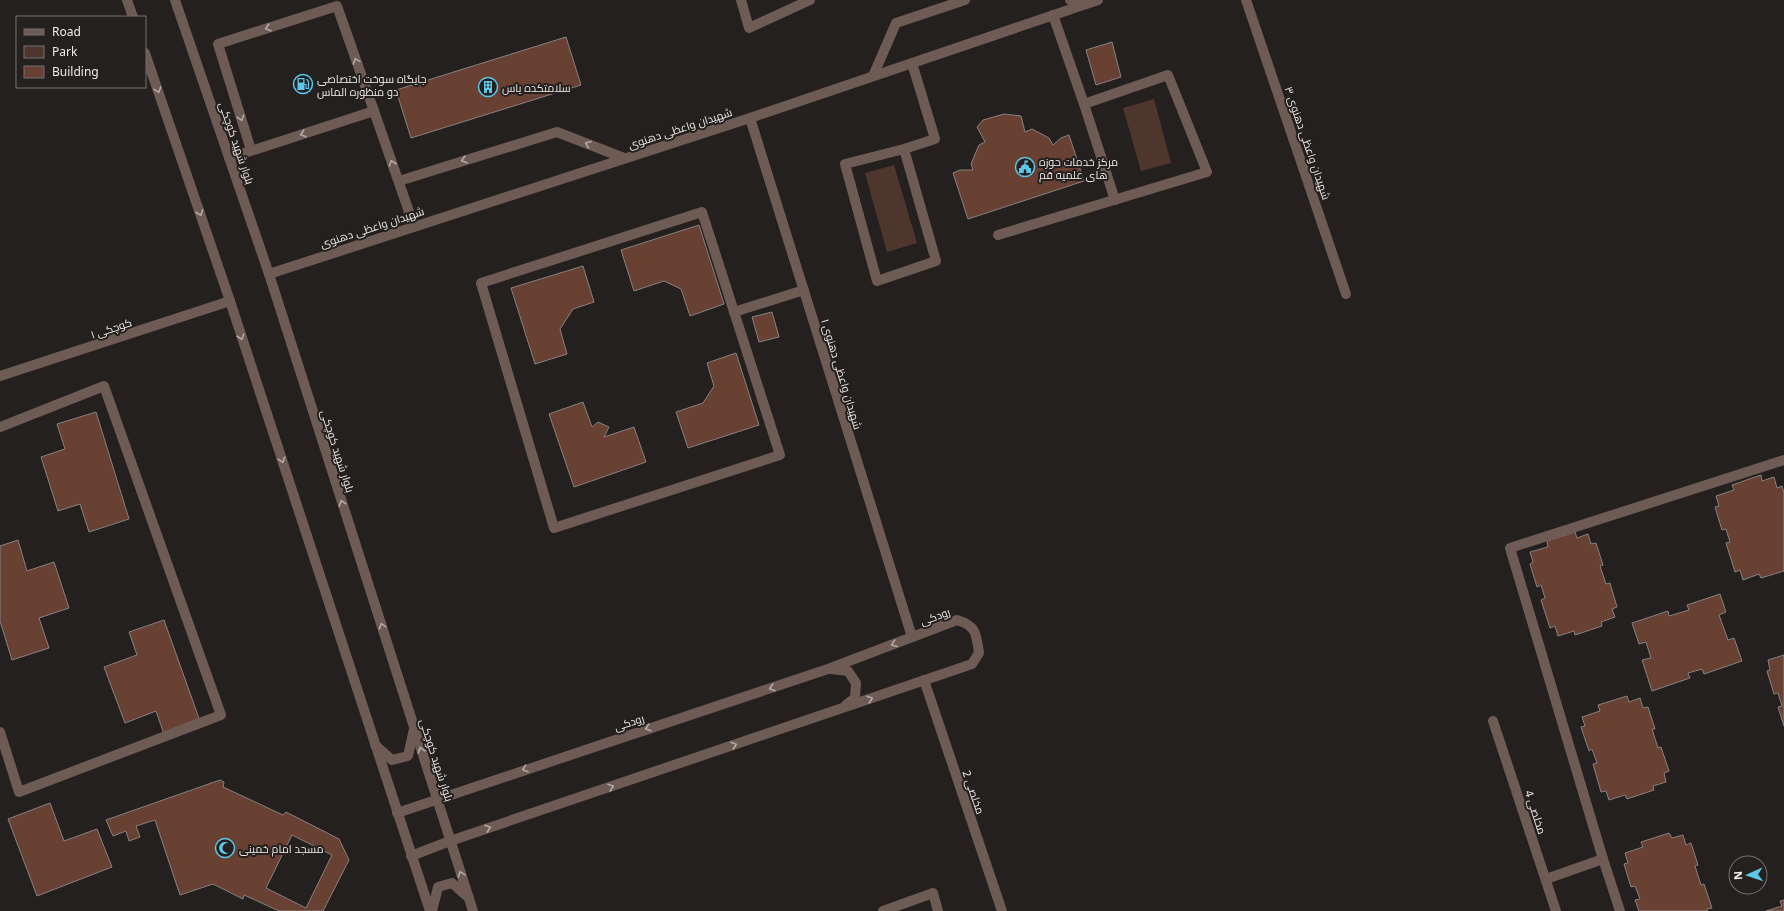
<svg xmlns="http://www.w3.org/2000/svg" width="1784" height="911" viewBox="0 0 1784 911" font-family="'Noto Sans',Cairo,sans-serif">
<rect width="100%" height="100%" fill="#24201f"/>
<g fill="#4f362d">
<path d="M1154 99 1171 163 1141 171 1123 108Z"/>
<path d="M894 165 917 243 887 252 865 173Z"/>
</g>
<g fill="#684132" stroke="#878280" fill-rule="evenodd">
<path d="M566 37 581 85 411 138 396 90Z"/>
<path d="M1112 42 1121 77 1096 85 1086 50Z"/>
<path d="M1004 114 1021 116 1025 132 1032 129 1049 138 1053 145 1061 138 1069 135 1084 181 968 219 953 173 960 170H973L971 164 979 145 985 142 977 127 983 120Z"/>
<path d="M699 225 724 304 690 316 681 289 664 281 634 291 621 250Z"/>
<path d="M583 266 594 302 573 309 560 329 567 354 535 364 511 288Z"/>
<path d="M772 312 779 337 759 342 752 317Z"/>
<path d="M736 353 759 425 688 448 676 412 703 403 714 386 707 363Z"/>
<path d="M583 402 592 427 598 422 609 427 604 437 634 427 646 462 574 487 549 414Z"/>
<path d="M96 412 129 519 89 532 80 504 58 511 41 457 65 449 57 424Z"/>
<path d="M1761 475 1762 481 1774 477 1777 488 1782 486 1784 493V571L1761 578 1759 574 1743 580 1740 570 1735 572 1726 543 1730 542 1726 529 1722 530 1715 507 1719 506 1716 496 1734 490 1732 485Z"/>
<path d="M1575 532 1577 538 1588 534 1591 544 1596 543 1603 565 1600 566 1606 584 1610 583 1617 607 1612 609 1615 617 1601 622 1602 626 1575 635 1574 631 1558 636 1555 626 1550 628 1541 600 1545 598 1541 585 1537 587 1530 564 1533 562 1530 552 1548 547 1547 541Z"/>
<path d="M18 540 27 571 54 562 69 608 39 618 49 648 12 660 0 621V546Z"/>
<path d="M1720 594 1726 612 1719 615 1728 640 1734 638 1742 661 1704 674 1702 669 1688 673 1690 678 1652 691 1642 660 1651 658 1646 642 1639 644 1632 623 1668 611 1669 616 1689 610 1687 605Z"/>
<path d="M164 620 201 724 165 737 156 711 125 723 104 667 137 655 129 632Z"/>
<path d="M1784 655V726L1778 707 1782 706 1778 693 1774 694 1767 671 1770 670 1768 660Z"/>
<path d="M1627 696 1629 702 1640 698 1643 708 1648 707 1655 729H1652L1658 748 1661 747 1669 771 1664 773 1666 782 1653 786 1654 790 1627 799 1625 795 1609 800 1606 791 1601 792 1593 764 1597 763 1592 749 1589 751 1581 727 1585 726 1582 717 1600 711 1598 705Z"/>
<path d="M220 780 224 782 223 787 283 815 286 812 339 839 349 860 323 911H279L244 895 243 899 213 884 180 895 155 820 136 826 140 837 129 841 126 831 113 836 106 820ZM292 835 332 855 306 908 266 888Z"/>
<path d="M50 803 64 841 97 829 112 867 37 896 8 819Z"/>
<path d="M1669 833 1672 838 1683 835 1686 845 1691 843 1698 865 1695 866 1701 885 1704 884 1712 908 1707 909V911H1639L1635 900 1640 899 1635 886 1631 887 1624 864 1628 863 1625 853 1643 847 1641 842Z"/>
<path d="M1784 900V911H1766L1782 906 1780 901Z"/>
</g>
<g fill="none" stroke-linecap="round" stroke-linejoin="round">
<g stroke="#6e5b54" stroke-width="10">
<path d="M251 150 218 44 337 6 374 111"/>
<path d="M229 158 374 111 414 226"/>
<path d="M399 181 557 132 624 158"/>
</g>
<g stroke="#6e5b54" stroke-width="10">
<path d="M741 0 749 28 810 0"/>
<path d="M1070 0 1086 4"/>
<path d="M1246 0 1346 294"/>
<path d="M1053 15 1084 104 1115 200"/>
<path d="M873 76 896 23 965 0"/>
<path d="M904 149 845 164 877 281 936 261 904 149 935 139 912 63"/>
<path d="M702 212 780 455 554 528 481 283Z"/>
<path d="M998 235 1207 172 1168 75 1084 104"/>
<path d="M734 312 804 290"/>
<path d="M0 376 230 301"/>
<path d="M0 427 104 386 221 715 19 792 0 732"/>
<path d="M1493 721 1556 911"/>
<path d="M1603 859 1510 548 1784 460"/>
<path d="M1546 879 1603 859 1620 911"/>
<path d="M883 911 933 893 938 911"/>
</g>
<g stroke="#6e5b54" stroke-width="10">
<path d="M127 0 133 17"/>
<path d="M175 0 269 274 473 911"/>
<path d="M145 53 230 301 430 911"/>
<path d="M750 118 912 637"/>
<path d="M269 274 750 118 1098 0"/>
<path d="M831 669 848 671 856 683 855 698 846 705"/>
<path d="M924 680 1002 911"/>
<path d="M375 745 392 760 408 756 414 729"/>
<path d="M397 813 828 669 957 620C977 626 976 634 979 653L972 664 450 841 411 856"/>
<path d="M432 911 438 887 452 883 469 898"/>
</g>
</g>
<defs><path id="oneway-chevron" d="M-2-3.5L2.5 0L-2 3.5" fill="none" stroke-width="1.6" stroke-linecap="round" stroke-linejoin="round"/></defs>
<g stroke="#b4aaa6">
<use href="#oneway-chevron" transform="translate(268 28) rotate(162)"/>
<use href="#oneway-chevron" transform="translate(356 61) rotate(-110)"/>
<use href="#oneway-chevron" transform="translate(158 90) rotate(71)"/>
<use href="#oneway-chevron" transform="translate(241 118) rotate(72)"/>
<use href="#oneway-chevron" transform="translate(303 134) rotate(162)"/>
<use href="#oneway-chevron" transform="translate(588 144) rotate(-158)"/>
<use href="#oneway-chevron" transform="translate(464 160) rotate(163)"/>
<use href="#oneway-chevron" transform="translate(392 163) rotate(-109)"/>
<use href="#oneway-chevron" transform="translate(200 213) rotate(71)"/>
<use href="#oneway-chevron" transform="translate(241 337) rotate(72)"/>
<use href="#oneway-chevron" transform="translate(282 460) rotate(72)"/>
<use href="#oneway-chevron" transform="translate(342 503) rotate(-108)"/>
<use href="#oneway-chevron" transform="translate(382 626) rotate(-108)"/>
<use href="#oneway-chevron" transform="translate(894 644) rotate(159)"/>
<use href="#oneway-chevron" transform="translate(772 688) rotate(162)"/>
<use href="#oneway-chevron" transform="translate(870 699) rotate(-19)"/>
<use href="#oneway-chevron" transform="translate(648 728) rotate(162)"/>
<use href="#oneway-chevron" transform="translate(734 745) rotate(-19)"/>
<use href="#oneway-chevron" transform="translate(421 750) rotate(-107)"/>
<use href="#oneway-chevron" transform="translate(525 769) rotate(162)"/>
<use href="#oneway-chevron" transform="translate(611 787) rotate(-19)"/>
<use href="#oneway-chevron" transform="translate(488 828) rotate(-19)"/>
<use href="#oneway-chevron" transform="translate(461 874) rotate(-108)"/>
</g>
<defs>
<symbol id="fuel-ring" viewBox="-11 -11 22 22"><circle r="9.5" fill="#24201f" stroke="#5cc7e8" stroke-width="1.5"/><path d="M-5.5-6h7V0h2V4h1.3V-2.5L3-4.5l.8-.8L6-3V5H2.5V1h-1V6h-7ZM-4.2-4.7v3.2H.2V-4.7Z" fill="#5cc7e8"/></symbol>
<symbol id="building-ring" viewBox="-11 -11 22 22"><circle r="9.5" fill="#24201f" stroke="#5cc7e8" stroke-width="1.5"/><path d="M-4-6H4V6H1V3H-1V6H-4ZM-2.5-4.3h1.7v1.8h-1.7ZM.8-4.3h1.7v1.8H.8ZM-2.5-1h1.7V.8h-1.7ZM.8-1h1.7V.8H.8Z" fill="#5cc7e8"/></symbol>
<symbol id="civic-ring" viewBox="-11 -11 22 22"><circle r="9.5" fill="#24201f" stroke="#5cc7e8" stroke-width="1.5"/><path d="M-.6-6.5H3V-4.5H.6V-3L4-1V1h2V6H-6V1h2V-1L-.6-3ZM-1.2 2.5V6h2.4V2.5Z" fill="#5cc7e8"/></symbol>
<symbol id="mosque-ring" viewBox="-11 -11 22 22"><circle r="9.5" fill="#24201f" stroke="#5cc7e8" stroke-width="1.5"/><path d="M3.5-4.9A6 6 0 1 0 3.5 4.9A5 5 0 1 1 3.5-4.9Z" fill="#5cc7e8"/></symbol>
</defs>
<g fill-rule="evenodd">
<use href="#fuel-ring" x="292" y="73" width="22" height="22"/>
<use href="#building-ring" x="477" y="76" width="22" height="22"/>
<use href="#civic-ring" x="1014" y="156" width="22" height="22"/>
<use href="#mosque-ring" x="214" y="837" width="22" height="22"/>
</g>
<g text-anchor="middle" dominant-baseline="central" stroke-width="4" stroke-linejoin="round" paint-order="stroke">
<g font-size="11" fill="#edeae9" stroke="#24201f" text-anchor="start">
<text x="317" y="78">جایگاه سوخت اختصاصی<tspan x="317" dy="13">دو منظوره الماس</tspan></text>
<text x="502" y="87">سلامتکده یاس</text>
<text x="1039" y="161">مرکز خدمات حوزه<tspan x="1039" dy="13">های علمیه قم</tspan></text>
<text x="239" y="848">مسجد امام خمینی</text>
</g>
<g font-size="11" fill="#edeae9" stroke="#24201f">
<text transform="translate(680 128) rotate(-18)">شهیدان واعظی دهنوی</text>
<text transform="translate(237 143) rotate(71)">بلوار شهید کوچکی</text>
<text transform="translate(1308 143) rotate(71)">شهیدان واعظی دهنوی ۳</text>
<text transform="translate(372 227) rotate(-18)">شهیدان واعظی دهنوی</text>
<text transform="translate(111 328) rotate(-18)">کوچکی ۱</text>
<text transform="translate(842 374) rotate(73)">شهیدان واعظی دهنوی ۱</text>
<text transform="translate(338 451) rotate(72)">بلوار شهید کوچکی</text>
<text transform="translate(935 616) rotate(-20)">رودکی</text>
<text transform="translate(629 722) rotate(-18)">رودکی</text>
<text transform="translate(437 760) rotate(72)">بلوار شهید کوچکی</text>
<text transform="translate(974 792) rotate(71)">مخلصی 2</text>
<text transform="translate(1536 812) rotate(72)">مخلصی 4</text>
</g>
</g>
<rect x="16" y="16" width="130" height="72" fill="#24201f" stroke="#747170"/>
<rect x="24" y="29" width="20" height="6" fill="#6e5b54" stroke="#747170"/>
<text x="52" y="36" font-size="12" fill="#edeae9">Road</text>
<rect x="24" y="46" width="20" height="12" fill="#4f362d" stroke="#747170"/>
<text x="52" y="56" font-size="12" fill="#edeae9">Park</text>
<rect x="24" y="66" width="20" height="12" fill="#684132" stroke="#747170"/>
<text x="52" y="76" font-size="12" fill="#edeae9">Building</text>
<g transform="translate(1748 875) rotate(267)"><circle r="19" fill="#24201f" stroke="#747170"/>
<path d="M0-3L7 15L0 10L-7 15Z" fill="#5cc7e8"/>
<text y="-6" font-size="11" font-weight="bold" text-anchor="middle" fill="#edeae9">N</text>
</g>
</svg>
